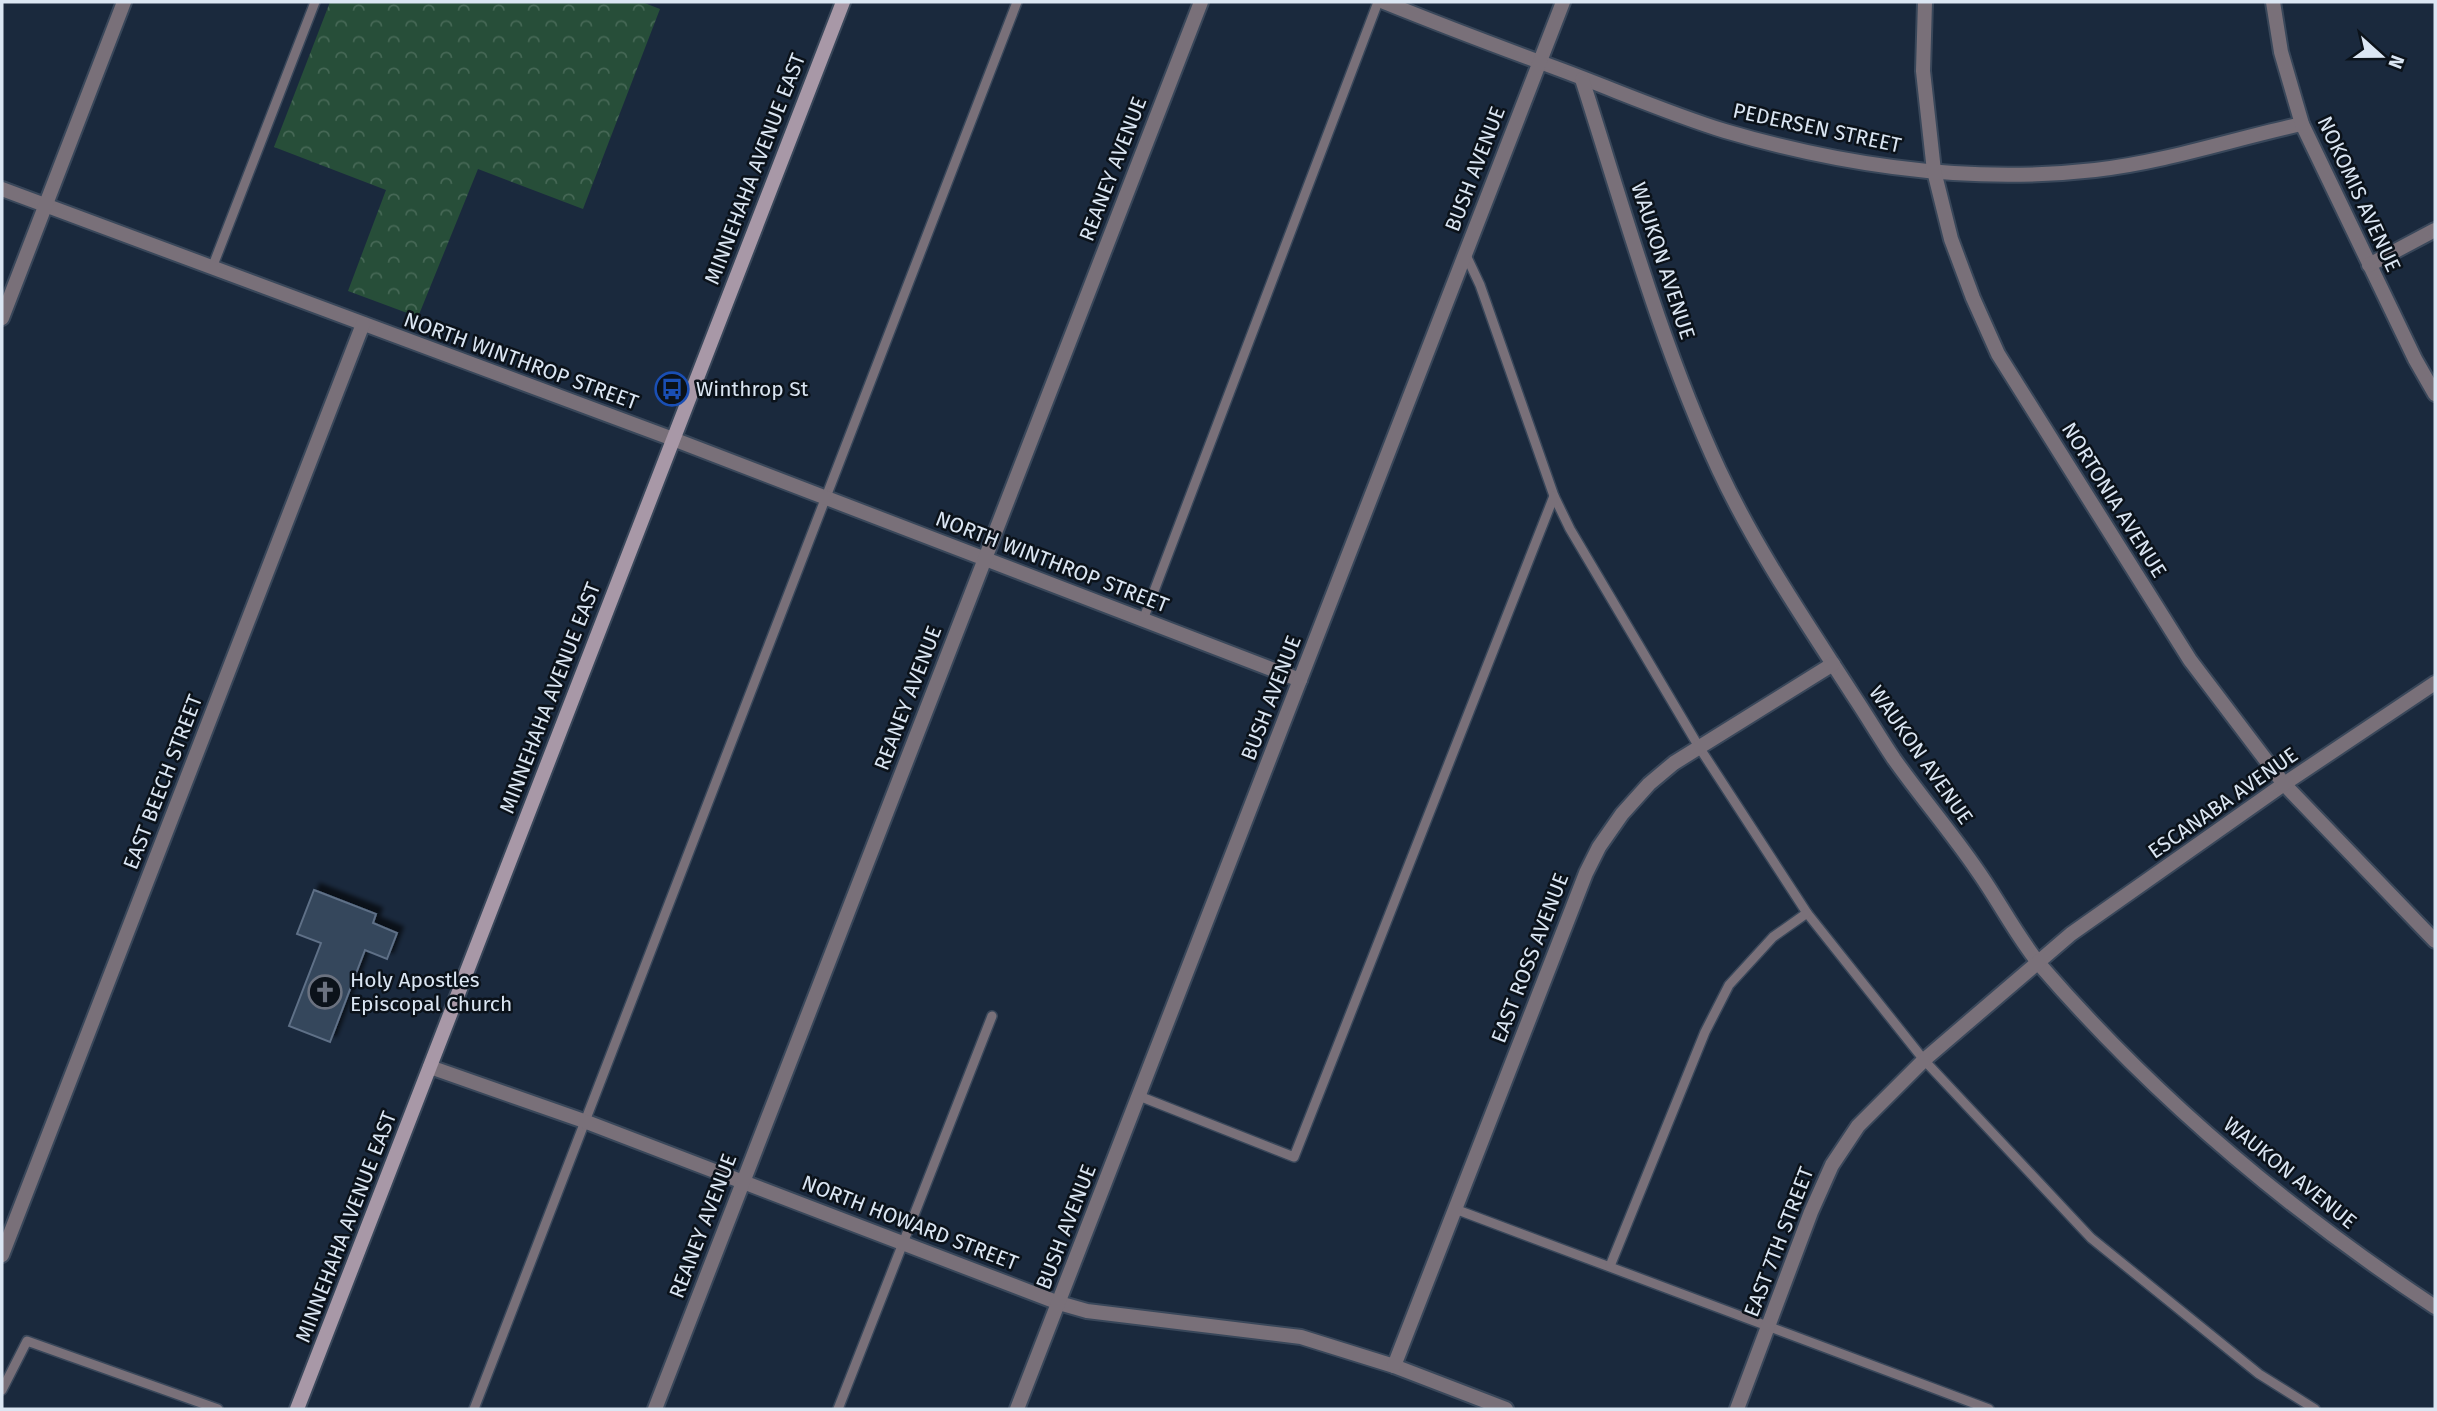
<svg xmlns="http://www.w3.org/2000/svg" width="2437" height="1411" viewBox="0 0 2437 1411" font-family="'Fira Sans',sans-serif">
<defs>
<pattern id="forest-crowns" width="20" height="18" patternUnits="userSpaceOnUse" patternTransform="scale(1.75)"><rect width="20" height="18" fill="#274e39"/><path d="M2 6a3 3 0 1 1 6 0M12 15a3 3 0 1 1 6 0" fill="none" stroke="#466856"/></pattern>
<filter id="shadow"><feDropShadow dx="6" dy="-6" stdDeviation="2" flood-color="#0009"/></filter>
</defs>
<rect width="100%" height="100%" fill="#1a293d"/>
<path fill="url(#forest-crowns)" d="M330 2H642L660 9 583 209 478 169 418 317 348 291 386 190 274 147Z"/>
<path fill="#35465b" stroke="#5e7087" stroke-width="2" filter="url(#shadow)" d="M314 890 376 914 373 923 397 933 387 959 365 950 330 1042 289 1026 321 943 297 934Z"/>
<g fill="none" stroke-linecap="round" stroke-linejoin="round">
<defs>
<g id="lane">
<path d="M1465 253 1480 285 1554 496 1570 529 1699 747 1807 913 1924 1060 2091 1238 2259 1374 2315 1409"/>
<path d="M212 268 315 2"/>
<path d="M1143 620 1378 2"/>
<path d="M1139 1096 1294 1157 1554 496"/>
<path d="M1455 1209 1989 1409"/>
<path d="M1610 1266 1705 1032 1729 985 1773 937 1807 913"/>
<path d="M2 1390 27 1341 218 1409"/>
<path d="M474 1409 1017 2"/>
<path d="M838 1409 992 1016"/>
</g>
<g id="street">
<path d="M1384 2C1441 25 1499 47 1556 68 1613 89 1667 113 1725 131 1844 166 1971 184 2095 170 2166 162 2233 139 2302 124"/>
<path d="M1925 2 1923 71 1934 171 1951 239 1973 298 1998 354 2190 660 2284 784 2435 941"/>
<path d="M2273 2 2281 52 2302 124 2415 359 2435 394"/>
<path d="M1582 79C1624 210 1661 345 1719 470 1756 549 1806 622 1853 695 1867 716 1880 738 1894 759 1921 797 1951 832 1977 870 1999 901 2017 937 2041 966 2155 1098 2290 1211 2435 1307"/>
<path d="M2 189 673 439 1300 680"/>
<path d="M2369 265 2435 230"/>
<path d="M2 318 124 2"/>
<path d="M430 1067 584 1121 1059 1303 1087 1311 1301 1337 1394 1366 1506 1409"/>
<path d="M2 1255 363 324"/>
<path d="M1394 1366 1586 873 1599 847 1622 814 1649 784 1674 763 1833 664"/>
<path d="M655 1409 1201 2"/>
<path d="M1017 1409 1563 2"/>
<path d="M1737 1409 1811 1212 1832 1165 1858 1126 1924 1060 2071 934 2284 784 2435 683"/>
</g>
<path id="secondary" d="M297 1409 843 2"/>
</defs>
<use href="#lane" stroke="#39475a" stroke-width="12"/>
<use href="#street" stroke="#39475a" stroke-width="18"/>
<use href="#secondary" stroke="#39475a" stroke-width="18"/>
<use href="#lane" stroke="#797079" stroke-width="9"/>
<use href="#street" stroke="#797079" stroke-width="14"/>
<use href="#secondary" stroke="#a898a7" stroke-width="14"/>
</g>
<defs>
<symbol id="bus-ring" viewBox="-11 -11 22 22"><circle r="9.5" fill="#0b121a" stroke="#1a4fb4" stroke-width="1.5"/><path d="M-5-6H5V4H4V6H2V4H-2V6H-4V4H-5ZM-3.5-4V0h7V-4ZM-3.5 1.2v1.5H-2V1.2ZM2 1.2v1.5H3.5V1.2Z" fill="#1a4fb4"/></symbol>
<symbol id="church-ring" viewBox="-11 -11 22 22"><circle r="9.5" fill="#0b121a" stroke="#6b7280" stroke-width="1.5"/><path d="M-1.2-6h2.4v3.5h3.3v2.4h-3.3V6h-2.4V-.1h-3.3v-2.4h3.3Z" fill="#6b7280"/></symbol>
</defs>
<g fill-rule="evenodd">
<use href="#bus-ring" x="653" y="370" width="38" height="38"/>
<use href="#church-ring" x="306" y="973" width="38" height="38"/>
</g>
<g text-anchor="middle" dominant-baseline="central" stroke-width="5" stroke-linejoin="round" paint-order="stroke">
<g font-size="21" fill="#dbe6f3" stroke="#0b121a">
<text transform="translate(1817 128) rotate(12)">PEDERSEN STREET</text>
<text transform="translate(755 169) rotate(-69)">MINNEHAHA AVENUE EAST</text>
<text transform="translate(1113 169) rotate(-69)">REANEY AVENUE</text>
<text transform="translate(1475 169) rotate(-69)">BUSH AVENUE</text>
<text transform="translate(2359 194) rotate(65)">NOKOMIS AVENUE</text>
<text transform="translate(1663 261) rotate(72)">WAUKON AVENUE</text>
<text transform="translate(521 361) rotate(20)">NORTH WINTHROP STREET</text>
<text transform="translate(2114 500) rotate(58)">NORTONIA AVENUE</text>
<text transform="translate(1052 562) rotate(21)">NORTH WINTHROP STREET</text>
<text transform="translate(550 698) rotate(-69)">MINNEHAHA AVENUE EAST</text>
<text transform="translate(908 698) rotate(-69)">REANEY AVENUE</text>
<text transform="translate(1271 698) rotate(-69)">BUSH AVENUE</text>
<text transform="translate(1921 755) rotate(55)">WAUKON AVENUE</text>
<text transform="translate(163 782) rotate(-69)">EAST BEECH STREET</text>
<text transform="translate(2223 803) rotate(-35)">ESCANABA AVENUE</text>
<text transform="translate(1530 958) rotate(-69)">EAST ROSS AVENUE</text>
<text transform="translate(2290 1173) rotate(39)">WAUKON AVENUE</text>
<text transform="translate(910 1223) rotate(21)">NORTH HOWARD STREET</text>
<text transform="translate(703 1226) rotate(-69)">REANEY AVENUE</text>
<text transform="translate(346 1227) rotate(-69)">MINNEHAHA AVENUE EAST</text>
<text transform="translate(1066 1227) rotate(-69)">BUSH AVENUE</text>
<text transform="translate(1779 1242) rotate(-69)">EAST 7TH STREET</text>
</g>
<g font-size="21" fill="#dbe6f3" stroke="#0b121a" text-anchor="start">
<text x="696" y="389">Winthrop St</text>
<text x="350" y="980">Holy Apostles<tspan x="350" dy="24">Episcopal Church</tspan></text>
</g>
</g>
<rect width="2437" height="1411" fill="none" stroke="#dbe6f3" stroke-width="7"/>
<g transform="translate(2381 56) rotate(111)" stroke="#0b121a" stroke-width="5" paint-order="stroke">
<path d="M0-5L12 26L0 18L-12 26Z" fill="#dbe6f3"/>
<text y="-10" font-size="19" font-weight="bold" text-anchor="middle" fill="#dbe6f3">N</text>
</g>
</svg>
